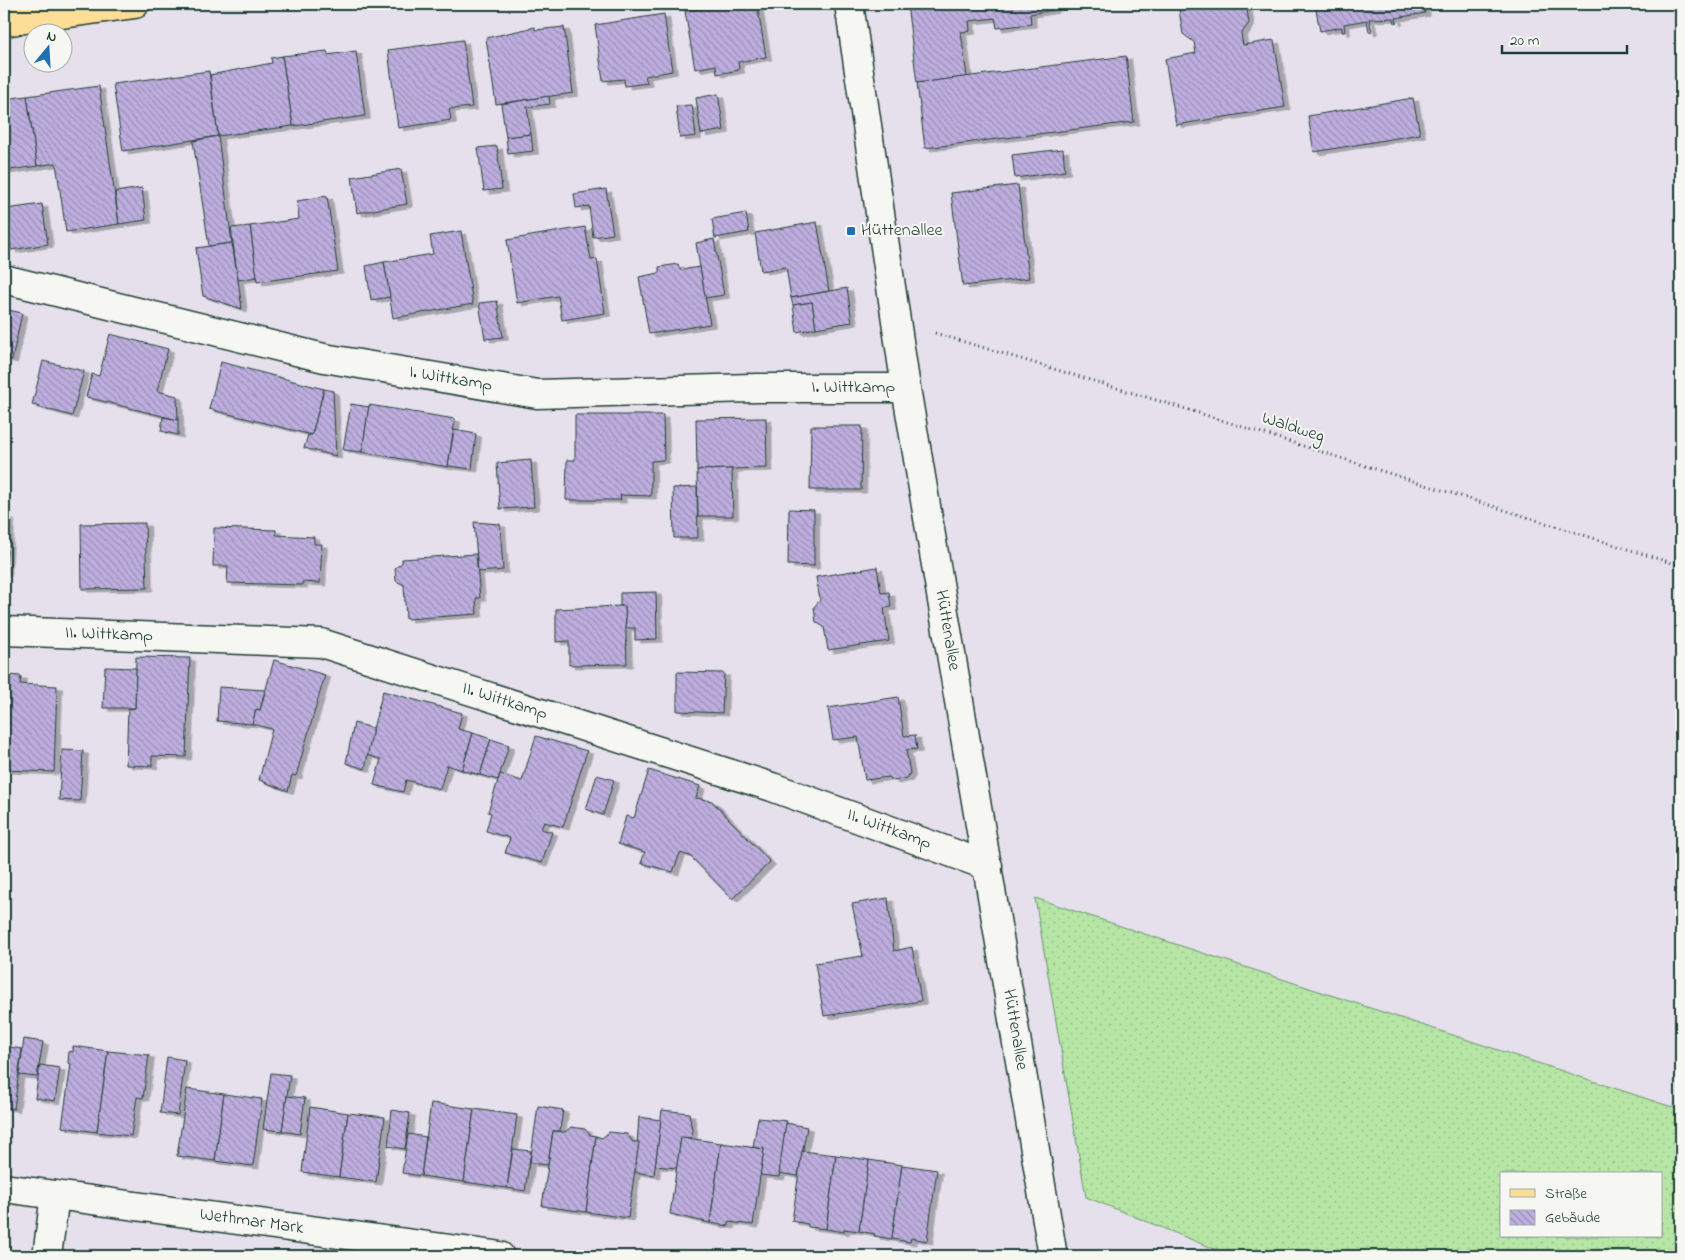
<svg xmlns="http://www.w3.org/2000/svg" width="1685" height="1260" viewBox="0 0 1685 1260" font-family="'Indie Flower',sans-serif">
<defs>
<pattern id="grass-dots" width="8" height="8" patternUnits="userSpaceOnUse" patternTransform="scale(1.25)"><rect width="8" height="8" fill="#b6e6a5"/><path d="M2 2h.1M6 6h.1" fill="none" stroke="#9cc68f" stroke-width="1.8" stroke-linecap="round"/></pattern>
<pattern id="building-back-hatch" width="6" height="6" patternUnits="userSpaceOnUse" patternTransform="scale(1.25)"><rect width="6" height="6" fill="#beaedf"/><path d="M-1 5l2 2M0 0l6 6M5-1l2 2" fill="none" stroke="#9a8fb6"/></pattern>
<filter id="shadow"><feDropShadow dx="5.5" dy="3" stdDeviation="0" flood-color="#0004"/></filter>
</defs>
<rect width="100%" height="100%" fill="#e5e0ec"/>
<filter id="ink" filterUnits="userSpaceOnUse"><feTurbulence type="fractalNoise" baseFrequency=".02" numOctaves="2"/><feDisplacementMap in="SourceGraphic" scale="10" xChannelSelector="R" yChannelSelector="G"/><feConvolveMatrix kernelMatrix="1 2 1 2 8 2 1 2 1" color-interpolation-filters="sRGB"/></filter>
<g filter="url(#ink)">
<path fill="url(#grass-dots)" stroke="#6a926c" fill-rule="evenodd" d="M1035 898 1681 1110V1256H1232L1086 1197ZM1501 1174H1661V1236H1501Z"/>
<g fill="url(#building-back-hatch)" stroke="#1f3d34" filter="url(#shadow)">
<path d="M726 4H757L766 57 738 62 739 70 717 74 716 65 695 69 685 11Z"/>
<path d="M897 4H1053L1054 10 1030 14 1031 24 997 28 995 18 969 21 970 31 961 32 967 77 917 83 907 4Z"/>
<path d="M1178 4H1246L1249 23 1241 34 1243 45 1274 40 1285 107 1176 125 1165 59 1196 53 1194 42 1183 34Z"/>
<path d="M1315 4H1423L1425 13 1396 18 1397 22 1395 23 1394 18 1369 19 1372 31 1369 32 1367 20 1344 24 1345 32H1342V27L1320 31Z"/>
<path d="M664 14 672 71 645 76 647 83 625 86 624 79 603 81 595 25Z"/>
<path d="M535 27V30L564 27 573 93 496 104 486 38Z"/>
<path d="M463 40 472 107 449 109 451 120 398 128 388 50Z"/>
<path d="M327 51 328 55 356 51 365 116 293 126 282 56Z"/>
<path d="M282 56 293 126 218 136 210 75 272 63 271 58Z"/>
<path d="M1126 56 1134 122 925 148 917 83Z"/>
<path d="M209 71 218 136 123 151 113 84Z"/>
<path d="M99 86 119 224 66 232 56 163 37 166 27 96Z"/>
<path d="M718 94 724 130 701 134 696 98Z"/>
<path d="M27 96 37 166 4 171V99Z"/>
<path d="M549 96 550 104 527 107 531 134 506 137 501 104Z"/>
<path d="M1413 98 1420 134 1314 152 1308 116Z"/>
<path d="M692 105 696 136 680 138 676 106Z"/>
<path d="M531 134 533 151 508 154 506 137Z"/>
<path d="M218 136 232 243 209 246 193 141Z"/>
<path d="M497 146 502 189 484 191 478 148Z"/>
<path d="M1063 149 1065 171 1015 178 1012 155Z"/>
<path d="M401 169 407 204 357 213 352 177Z"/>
<path d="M1018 185 1029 278 963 286 951 193Z"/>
<path d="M142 188 146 220 119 224 115 192Z"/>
<path d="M606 189 613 234 593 237 589 206 576 208 574 194Z"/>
<path d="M327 196 338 271 257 282 250 226 299 219 297 201Z"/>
<path d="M42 204 48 244 11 250 6 209Z"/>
<path d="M746 213 749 232 715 238 712 219Z"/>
<path d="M817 222 829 291 791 298 786 267 761 271 755 233Z"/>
<path d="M250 226 257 277 238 280 231 228Z"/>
<path d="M585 227 591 260 597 259 605 313 562 320 558 296 517 303 507 240Z"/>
<path d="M461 231 473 304 393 318 384 262 433 254 430 236Z"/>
<path d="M714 239 724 295 705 298 696 243Z"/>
<path d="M232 243 238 280 242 309 203 296 196 248Z"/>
<path d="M384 262 390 297 371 300 366 266Z"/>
<path d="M678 264 680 270 700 267 710 324 649 334 639 277 659 273V267Z"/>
<path d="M847 288 852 322 816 328 812 302 793 305 791 298Z"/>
<path d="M497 301 503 337 485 339 479 303Z"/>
<path d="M812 302 816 328 797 332 793 305Z"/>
<path d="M4 309 22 313 12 360 4 358Z"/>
<path d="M110 334 168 349 157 391 177 396 178 420 86 397 92 374 99 376Z"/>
<path d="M43 361 84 371 72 416 32 405Z"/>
<path d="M221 362 324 389 312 435 209 409Z"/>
<path d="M324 389 333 391 336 456 304 448 308 435H312Z"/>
<path d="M351 404 369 407 362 452 343 450Z"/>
<path d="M369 405 455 419 448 467 362 452Z"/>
<path d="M575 415H663L664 460 651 461V496L620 495 621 500H566L567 460H575Z"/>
<path d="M163 417 178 420V435L161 431Z"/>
<path d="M766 418 767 468 697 470 696 419Z"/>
<path d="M811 426H862L861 490H810Z"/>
<path d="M454 430 476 434 472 469 448 466Z"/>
<path d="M531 460 534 507 500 509 497 463Z"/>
<path d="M732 469 733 516H698L697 470Z"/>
<path d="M697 487 698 538H674L673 488Z"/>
<path d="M789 509 814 510V566L788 565Z"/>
<path d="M4 517H9L6 573H4Z"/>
<path d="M474 522 500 524 503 570 478 572Z"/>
<path d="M145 523 147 588 82 589 81 524Z"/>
<path d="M214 528 276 530V535L314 537V544H322L320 583 302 582V585L227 583 228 566H213Z"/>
<path d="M476 554 480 598H476L477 614 406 619 404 585 396 581 395 568 402 563V559Z"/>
<path d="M877 567 881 593 889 592 891 607 884 608 889 641 828 650 824 627 816 622 814 607 820 600 816 577Z"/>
<path d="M656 592 657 639 635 640V628H626L625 606H620V593Z"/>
<path d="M620 606H625L627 664 569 665V641L556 642V609Z"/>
<path d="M136 657 190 658 186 757 152 756V766L126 765 128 709 135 708Z"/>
<path d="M274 660 325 675 296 776 292 775 288 791 259 780 272 729 252 724 256 709 260 710Z"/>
<path d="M105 667 136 668 135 708H103Z"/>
<path d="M677 672 724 673 722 713 677 711Z"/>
<path d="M4 675 21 676 20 684 57 686 54 772 4 770Z"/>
<path d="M219 687 265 690 260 710 256 709 252 724 217 721Z"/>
<path d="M383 691 462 713 458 729 473 733 462 770 447 765 440 789 406 780 403 792 374 785 381 759 366 755Z"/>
<path d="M898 697 904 736 915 735 917 749 906 750 910 773 907 778 893 781 889 777 865 780 858 737 833 740 828 708Z"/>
<path d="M354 723 373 728 365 769 346 763Z"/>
<path d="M473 733 491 739 480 775 462 770Z"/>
<path d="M536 736 587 751 563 827 544 822 541 829 552 832 542 863 505 853 510 838 486 831 491 813 488 812 500 774 522 781Z"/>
<path d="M491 739 509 745 498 780 480 775Z"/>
<path d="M62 750 83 751 80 801 59 800Z"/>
<path d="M649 770 700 786 696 798 712 801 770 862 732 899 690 856 680 853 673 872 641 863 645 852 618 844 626 816 634 818Z"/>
<path d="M597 775 614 780 603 815 586 809Z"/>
<path d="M888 898 894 951 912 947 921 1001 824 1016 815 963 863 956 852 904Z"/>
<path d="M24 1039 43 1042 37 1077 19 1075Z"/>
<path d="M4 1046 22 1049 14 1109 4 1107Z"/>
<path d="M73 1046 108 1051 97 1132 62 1127 71 1064 68 1063 69 1051 73 1052Z"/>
<path d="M108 1051 149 1055 143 1098 137 1097 131 1136 97 1132Z"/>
<path d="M167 1057 185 1060 178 1115 160 1113Z"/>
<path d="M40 1065 60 1068 55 1101 35 1098Z"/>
<path d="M271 1073 290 1075 282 1131 263 1129Z"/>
<path d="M187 1089 224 1094 215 1161 177 1156Z"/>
<path d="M224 1094 262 1099 253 1166 215 1161Z"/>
<path d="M287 1096 305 1098 300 1134 282 1131Z"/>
<path d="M431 1103 474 1109 464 1182 421 1176Z"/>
<path d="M538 1106 563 1110 560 1131H553L548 1165 530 1163Z"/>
<path d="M310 1107 348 1113 339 1177 302 1172Z"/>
<path d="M474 1109 517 1115 507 1188 464 1182Z"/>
<path d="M392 1110 410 1113 405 1149 388 1146Z"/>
<path d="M662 1110 689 1113 692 1130 691 1138 681 1137 677 1168 655 1166Z"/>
<path d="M348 1113 385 1117 376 1182 339 1177Z"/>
<path d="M639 1117 661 1120 654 1175 635 1172Z"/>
<path d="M758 1118 787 1121 779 1177 760 1175 764 1149 753 1147Z"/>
<path d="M786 1123 807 1127 798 1176 779 1173Z"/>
<path d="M571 1127 585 1129 590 1135 596 1136 586 1212 542 1206 553 1131 565 1132Z"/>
<path d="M609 1132 627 1134 633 1142H639L628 1218 586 1212 596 1136 602 1138Z"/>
<path d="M408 1134 426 1137 421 1176 402 1173Z"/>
<path d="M681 1137 721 1143 710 1223 670 1214Z"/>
<path d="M721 1143 764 1149 753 1225 729 1222V1226L710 1223Z"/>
<path d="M513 1149 531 1151 525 1191 507 1188Z"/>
<path d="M802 1151 836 1155 826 1229 808 1227V1224L792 1221Z"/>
<path d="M836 1155 869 1160 859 1231 844 1229V1232L826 1229Z"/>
<path d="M869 1160 902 1165 892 1239 874 1236 875 1234 859 1231Z"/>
<path d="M902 1165 937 1170 927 1241 911 1238 910 1242 892 1239Z"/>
<path d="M127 1251 140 1253V1256H127Z"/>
</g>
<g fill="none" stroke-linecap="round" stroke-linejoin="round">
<defs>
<g id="minor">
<path id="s1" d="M849 4 906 388 1053 1256"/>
<path id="s2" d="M4 279 324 358 537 394 756 388H906"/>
<path id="s3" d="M4 631 321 643 772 787 988 866"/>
<path id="s4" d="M4 1188 500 1256"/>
<path d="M47 1256 55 1195"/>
</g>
<path id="major" d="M4 22 135 4"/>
</defs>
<use href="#minor" stroke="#1f3d34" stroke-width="31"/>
<use href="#major" stroke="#1f3d34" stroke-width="31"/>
<path stroke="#1f3d34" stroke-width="3" stroke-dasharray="1 4" stroke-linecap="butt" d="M935 333 1199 413 1681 566"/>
<use href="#minor" stroke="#f6f6f2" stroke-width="28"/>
<use href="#major" stroke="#fedd96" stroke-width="28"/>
</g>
</g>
<rect fill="#1f6fb2" stroke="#f6f6f2" stroke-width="2" x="846" y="226" width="10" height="10" rx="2.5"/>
<g text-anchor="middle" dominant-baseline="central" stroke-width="4" stroke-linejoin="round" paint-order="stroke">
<g font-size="18" fill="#1f3d34" stroke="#f6f6f2" text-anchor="start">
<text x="861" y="231">Hüttenallee</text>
</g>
<g font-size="18" fill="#1f3d34" stroke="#f6f6f2">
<text stroke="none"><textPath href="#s2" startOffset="458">I. Wittkamp</textPath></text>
<text stroke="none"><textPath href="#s2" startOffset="862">I. Wittkamp</textPath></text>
<text transform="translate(1293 428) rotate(18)">Waldweg</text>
<text stroke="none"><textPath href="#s1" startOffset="634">Hüttenallee</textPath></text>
<text stroke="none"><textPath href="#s3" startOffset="105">II. Wittkamp</textPath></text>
<text stroke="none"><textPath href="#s3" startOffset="510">II. Wittkamp</textPath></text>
<text stroke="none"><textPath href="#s3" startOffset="915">II. Wittkamp</textPath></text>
<text stroke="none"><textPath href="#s1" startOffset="1039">Hüttenallee</textPath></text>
<text stroke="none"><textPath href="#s4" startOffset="250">Wethmar Mark</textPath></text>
</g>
</g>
<rect width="1685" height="1260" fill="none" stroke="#f6f6f2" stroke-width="20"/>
<rect x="10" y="10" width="1665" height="1240" fill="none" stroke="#1f3d34" stroke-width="2" filter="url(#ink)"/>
<rect x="1500" y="1172" width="162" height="65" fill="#f6f6f2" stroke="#a0aca6"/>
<rect x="1510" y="1189" width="25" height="8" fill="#fedd96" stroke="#a0aca6"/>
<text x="1545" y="1198" font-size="15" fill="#1f3d34">Straße</text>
<rect x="1510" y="1210" width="25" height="15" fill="url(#building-back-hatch)" stroke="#a0aca6"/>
<text x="1545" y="1222" font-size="15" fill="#1f3d34">Gebäude</text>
<g transform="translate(48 48) rotate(18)"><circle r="24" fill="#f6f6f2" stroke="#a0aca6"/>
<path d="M0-4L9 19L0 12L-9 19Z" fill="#1f6fb2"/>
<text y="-8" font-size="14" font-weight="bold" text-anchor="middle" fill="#1f3d34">N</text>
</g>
<path d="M1502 45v8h125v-8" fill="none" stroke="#1f3d34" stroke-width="2.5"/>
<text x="1510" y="45" font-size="15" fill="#1f3d34" stroke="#f6f6f2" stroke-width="4" paint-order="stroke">20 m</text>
</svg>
